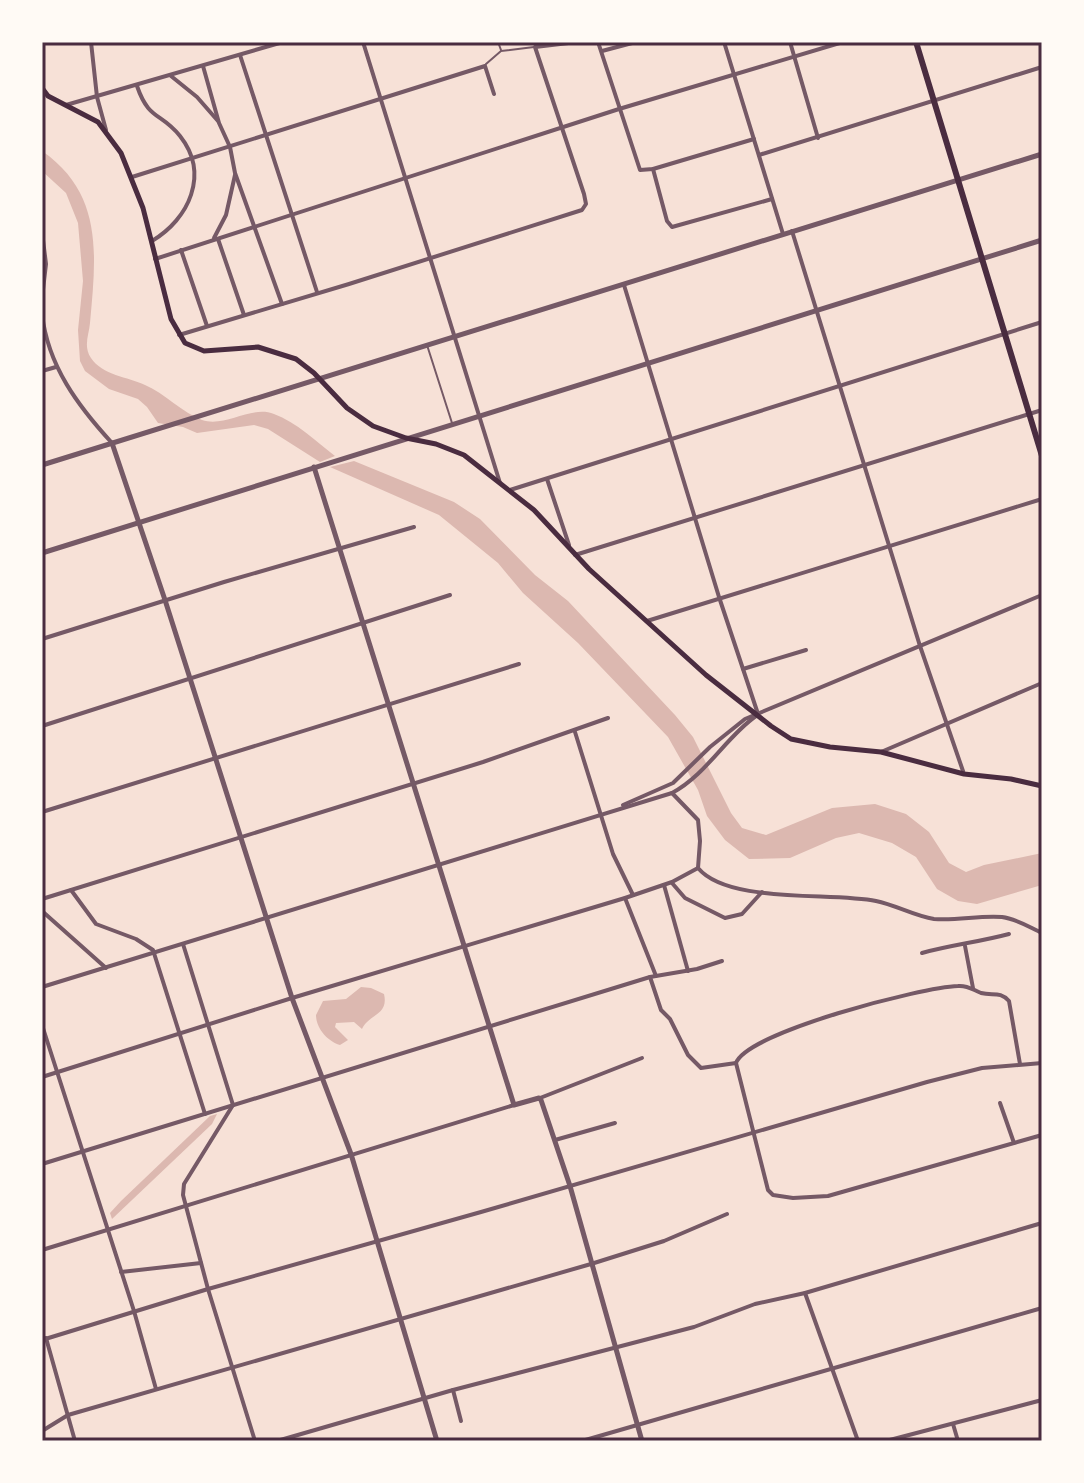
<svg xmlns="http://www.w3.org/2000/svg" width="1084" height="1483" viewBox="0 0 1084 1483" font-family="Roboto,sans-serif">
<rect width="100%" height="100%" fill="#f7e1d7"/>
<g fill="#dcb8b0">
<path d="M42 151C104 194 96 256 90 323 89 335 83 346 91 358 102 375 128 377 145 385 164 393 183 413 202 420 225 428 251 405 274 414 296 422 317 442 335 456L320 462 268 429 254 425 197 433 183 427 158 423 147 407 138 399 109 389 85 371 80 361 78 330 83 281 78 223 66 193 42 171Z"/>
<path d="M354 461 454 502 480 519 535 575 568 601 675 715 693 737 731 813 742 828 766 835 832 808 875 804 906 814 929 832 949 863 966 872 984 865 1042 853V885L977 904 958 901 937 889 916 857 892 843 859 833 836 838 790 858 749 859 725 840 707 816 698 790 668 737 578 643 523 593 498 563 439 515 330 467Z"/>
<path d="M361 987 371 988 384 994C389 1015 369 1014 362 1029L354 1022 336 1023 335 1027 348 1040 340 1045C327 1041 316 1028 316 1015L323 1001 346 999Z"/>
<path d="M217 1114 212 1124 112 1219 110 1213 121 1201 210 1116Z"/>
</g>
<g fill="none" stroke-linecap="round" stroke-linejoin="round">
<g stroke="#755966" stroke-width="2">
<path d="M498 42 501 50"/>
<path d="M486 64 501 51 534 47"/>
<path d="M427 345 452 423"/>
</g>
<g stroke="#755966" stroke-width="4">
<path d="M91 42 97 97 106 130"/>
<path d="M363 42 500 483"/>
<path d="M598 42 640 170 653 169 754 139"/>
<path d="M724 42 783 234"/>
<path d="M790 42 818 138"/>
<path d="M602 51 636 42"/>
<path d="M240 55 317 292"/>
<path d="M203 66 219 123 230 147 235 173 282 304"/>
<path d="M171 76 197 97 218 121"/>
<path d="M137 86C149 121 161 112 180 136 210 174 189 219 152 241"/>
<path d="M66 105 283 42"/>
<path d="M759 155 1042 67"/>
<path d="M653 169 667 221 672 227 772 199"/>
<path d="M132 177 485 66 494 94"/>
<path d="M792 231 920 646 964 774"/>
<path d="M42 232 46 264 42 298"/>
<path d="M214 238 226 215 235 175"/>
<path d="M218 239 244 315"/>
<path d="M181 250 207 326"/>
<path d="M155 259 619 109 843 42"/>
<path d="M624 285 719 597 758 714"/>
<path d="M42 314C48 366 78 406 112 443"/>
<path d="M179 335 349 284 582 210 586 204 584 194 535 47 577 42"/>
<path d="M42 371 56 367"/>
<path d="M547 479 569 545"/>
<path d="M510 490 1042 322"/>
<path d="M575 555 1042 410"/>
<path d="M647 621 1042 499"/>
<path d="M42 639 224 582 414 527"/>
<path d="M743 669 806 650"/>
<path d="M42 726 450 595"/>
<path d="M575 732 613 854 633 895"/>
<path d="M881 752 1042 683"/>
<path d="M672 793 698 820 700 841 698 868C728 904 830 892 876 901 896 905 914 916 934 919 957 921 980 915 1002 917 1017 919 1029 927 1042 933"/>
<path d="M623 805 673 783 710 747 745 719 1042 595"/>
<path d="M42 812 519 664"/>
<path d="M672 883 685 898 725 918 742 914 762 892"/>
<path d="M664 885 688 971"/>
<path d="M71 890 96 924 136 939 153 950 205 1114"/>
<path d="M625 898 656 976"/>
<path d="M42 899 483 762 608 718"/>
<path d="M42 911 106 968"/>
<path d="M183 944 233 1105 184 1184 183 1195 208 1289 255 1441"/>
<path d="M965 946 973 988"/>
<path d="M922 953C951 945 979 942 1009 934"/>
<path d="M650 977 661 1010 670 1019 688 1055 701 1068 736 1063C748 1032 922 987 958 986 968 985 973 990 981 993 993 996 1000 991 1009 1001L1020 1064"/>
<path d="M42 987 672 793C706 775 726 737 756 716"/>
<path d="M42 1025 134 1311 156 1389"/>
<path d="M736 1063 768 1190 773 1195 793 1198 828 1196 1042 1135"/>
<path d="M42 1077 292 998 625 898 672 882 698 868"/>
<path d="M540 1098 642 1058"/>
<path d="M1000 1103 1014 1143"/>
<path d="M555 1140 615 1123"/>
<path d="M42 1164 650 977 697 969 722 961"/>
<path d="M42 1250 514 1105"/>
<path d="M121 1272 201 1263"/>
<path d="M805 1293 858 1441"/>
<path d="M46 1338 75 1441"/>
<path d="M42 1340 208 1289 481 1212 927 1082 982 1068 1042 1063"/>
<path d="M453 1390 461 1421"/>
<path d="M953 1424 958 1441"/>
<path d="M42 1431 68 1415 591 1264 664 1241 727 1214"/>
<path d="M277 1441 453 1390 694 1327 755 1304 805 1293 1042 1223"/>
<path d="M582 1441 1042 1308"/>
<path d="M886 1441 1042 1400"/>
</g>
<g stroke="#755966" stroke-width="5">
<path d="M112 443 165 600 292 998 351 1154 437 1441"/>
<path d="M42 465 1042 154"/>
<path d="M314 467 514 1105 539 1098 541 1100 570 1186 642 1441"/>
<path d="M42 553 1042 240"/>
</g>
<path stroke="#4a2c40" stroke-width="5" d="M42 88 48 96 98 122 121 153 143 208 171 319 185 343 204 351 258 347 296 359 314 373 347 408 373 426 406 438 436 444 464 455 534 510 589 569 706 675 771 726 791 739 830 747 881 752 964 774 1011 779 1042 786"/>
<path stroke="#4a2c40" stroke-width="6" d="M916 42 1042 456"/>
</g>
<rect width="1084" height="1483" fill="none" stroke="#fffaf5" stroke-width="88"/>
<rect x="44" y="44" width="996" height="1395" fill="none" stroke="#4a2c40" stroke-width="3"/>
</svg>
